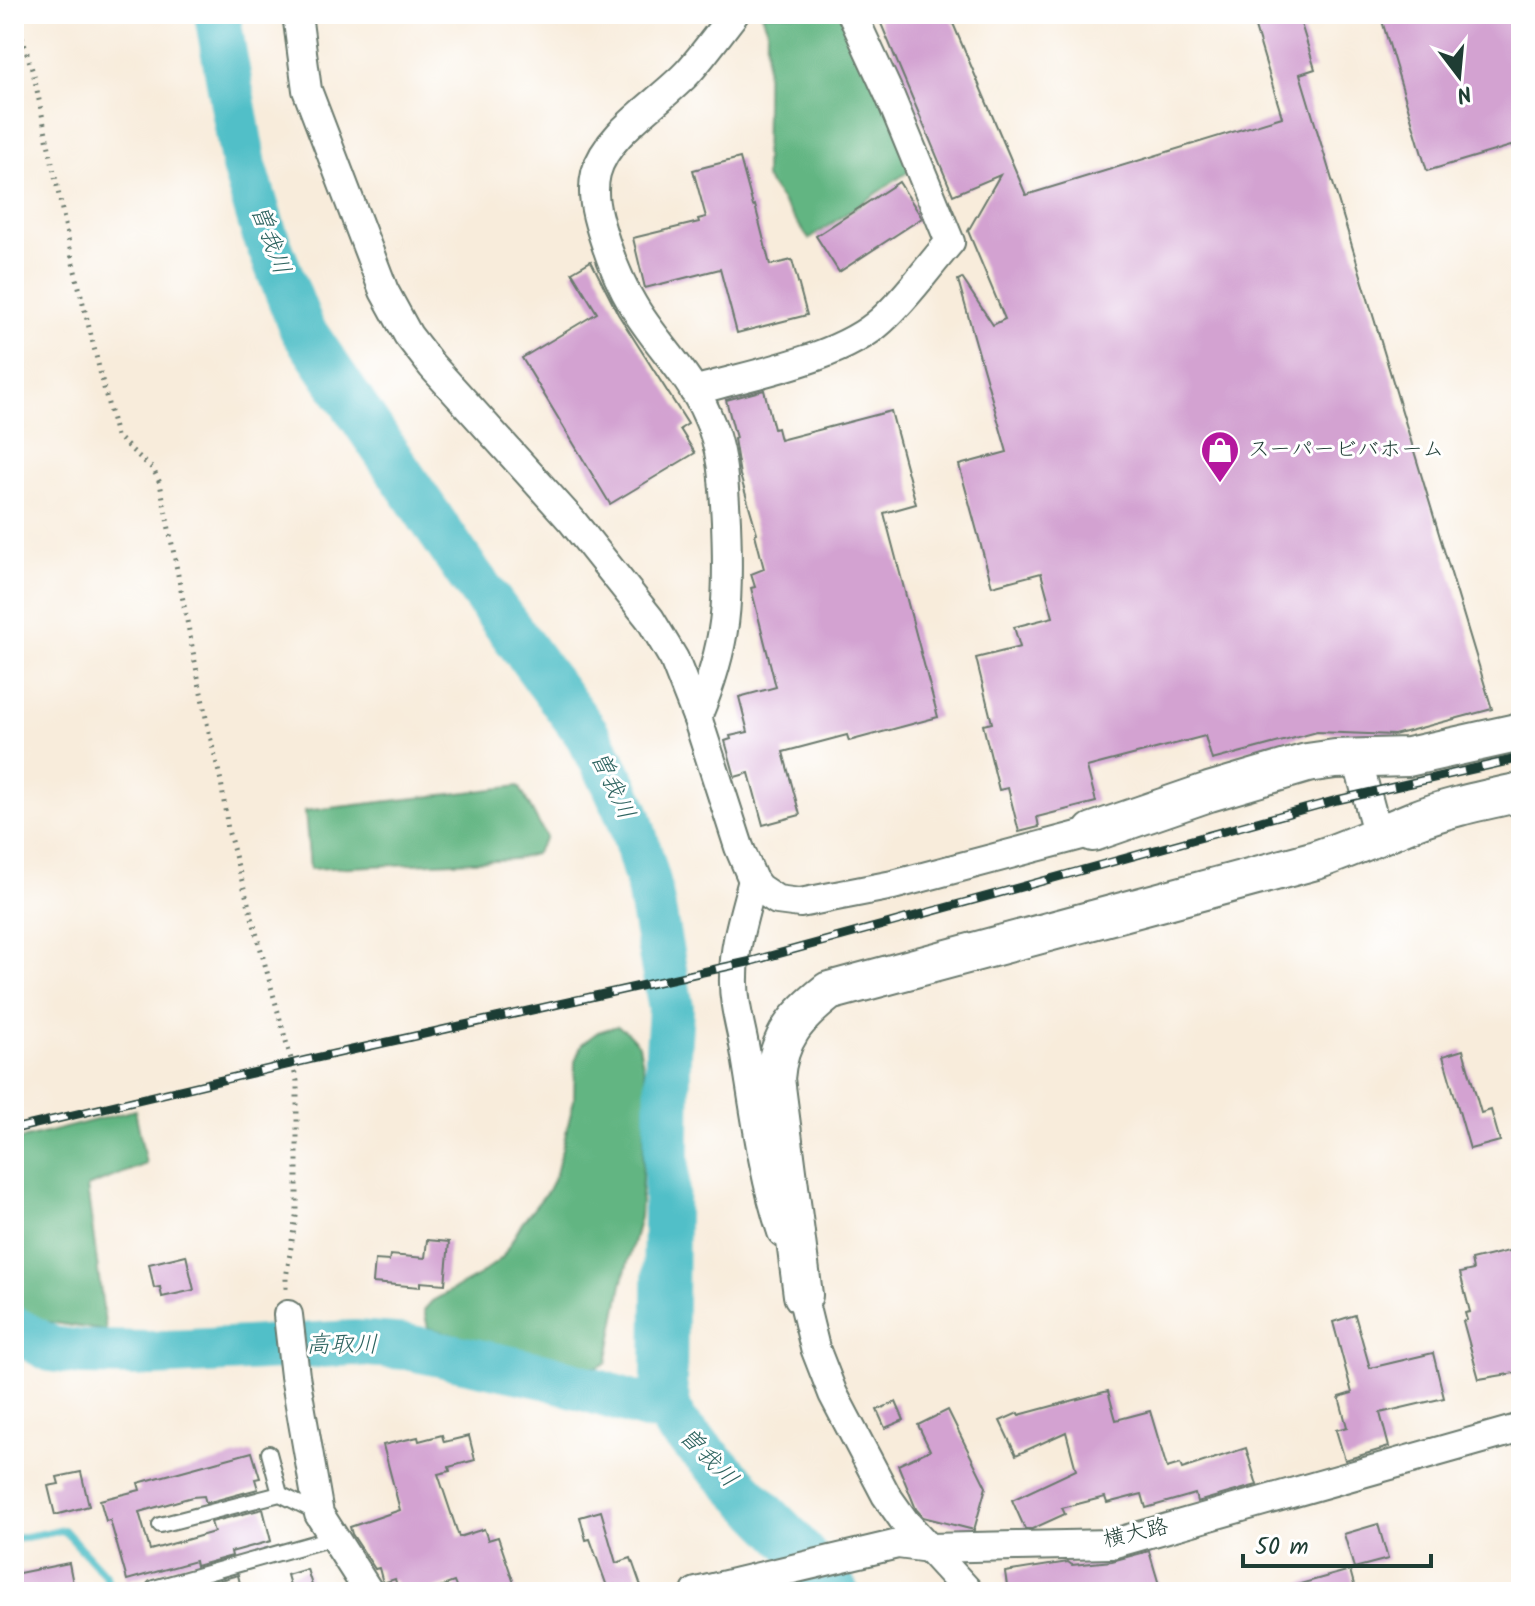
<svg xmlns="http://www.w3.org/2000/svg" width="1535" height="1606" viewBox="0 0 1535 1606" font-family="Kalam,'Klee One',sans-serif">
<rect width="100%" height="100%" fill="#fff"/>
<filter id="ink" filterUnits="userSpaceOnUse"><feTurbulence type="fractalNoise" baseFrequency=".0125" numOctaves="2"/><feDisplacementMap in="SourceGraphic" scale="16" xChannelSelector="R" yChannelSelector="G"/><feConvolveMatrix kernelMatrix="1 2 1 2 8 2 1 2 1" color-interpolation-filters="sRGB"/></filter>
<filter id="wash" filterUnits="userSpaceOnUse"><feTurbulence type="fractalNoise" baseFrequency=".006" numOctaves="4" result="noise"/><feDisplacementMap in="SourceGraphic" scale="32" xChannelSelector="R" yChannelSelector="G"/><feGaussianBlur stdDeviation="1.8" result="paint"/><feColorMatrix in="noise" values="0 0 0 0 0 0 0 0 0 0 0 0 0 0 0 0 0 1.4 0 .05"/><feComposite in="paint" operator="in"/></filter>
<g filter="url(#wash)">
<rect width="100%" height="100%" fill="#f8ecdb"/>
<g fill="#62b582" stroke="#40795b" stroke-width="2">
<path d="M762 14H863L930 157 809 239 765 178 767 28Z"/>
<path d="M519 786 546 837 535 854 515 859 310 869 305 811Z"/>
<path d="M617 1026 626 1031 639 1045 647 1086 640 1217 622 1284 607 1363 598 1367H587L428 1328 424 1310 432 1301 478 1276 502 1258 522 1223 547 1192 556 1174 574 1100 575 1061 582 1044 598 1032Z"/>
<path d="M135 1110 146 1164 87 1187 106 1331 29 1319 14 1305V1141Z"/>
</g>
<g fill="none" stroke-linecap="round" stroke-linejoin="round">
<path stroke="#51bfc8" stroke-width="8" d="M14 1539 64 1530 106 1576 110 1592"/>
<g stroke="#51bfc8" stroke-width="46">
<path d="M217 14 244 166 263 230 302 329 466 570 587 734 613 781 629 817 648 882 671 1008 668 1053 664 1385 669 1410 675 1424 788 1537 836 1592"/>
<path d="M14 1329 51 1349 82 1353 153 1354 355 1343 407 1347 545 1376 646 1407 669 1410"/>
</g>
</g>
<g id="blocks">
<g fill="#d3a2d1">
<path d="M877 14H949L1026 195 1282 117 1251 14H1298L1315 69 1300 74 1492 709 1394 735 1317 732 1212 760 1205 736 1087 767 1096 802 1037 817 1039 827 1019 832 1008 788 999 790 983 725 992 723 976 658 1020 647 1014 627 1053 617 1041 573 992 586 959 465 1007 452 958 280 962 278 993 325 1005 319 968 231 1000 175 953 195Z"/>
<path d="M1380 14H1521V143L1427 171Z"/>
<path d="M740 158 753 206 755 205 770 265 792 260 807 315 737 333 720 269 645 288 633 238 699 222 698 219 706 217 693 170Z"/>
<path d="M899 182 922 218 839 272 816 236Z"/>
<path d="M591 261 618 314 688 424 680 429 695 453 610 504 522 358 597 313 572 272Z"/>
<path d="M764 390 774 429 777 428 780 440 891 411 916 504 884 513 938 717 849 741 847 735 783 752 800 815 763 825 749 773 735 777 725 741 731 739 730 736 748 732 739 697 776 687 751 588 755 587 751 574 764 569 755 534 757 533 740 475 734 439 736 438 726 400Z"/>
<path d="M1463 1050 1481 1113 1491 1110 1500 1141 1470 1149 1443 1056Z"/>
<path d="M427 1240 449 1242 445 1284 420 1282V1287L373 1283 375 1260 389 1261 390 1255 425 1258Z"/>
<path d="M1521 1248V1372L1479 1379 1463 1321 1467 1320 1465 1313 1470 1312 1460 1273 1473 1270 1471 1260Z"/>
<path d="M186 1255 194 1290 162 1297 160 1287 154 1288 149 1264Z"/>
<path d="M1355 1315 1370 1368 1433 1353 1444 1398 1380 1413 1389 1447 1345 1460 1336 1430 1347 1427 1339 1397 1352 1393 1333 1322Z"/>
<path d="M1108 1391 1116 1420 1150 1411 1167 1468 1180 1464 1182 1469 1246 1448 1257 1485 1197 1502 1195 1494 1146 1508 1142 1494 1107 1503 1105 1497 1062 1508 1065 1514 1032 1529H1025L1012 1500 1076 1470 1066 1432 1016 1455 1000 1421 1018 1413 1019 1415Z"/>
<path d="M896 1402 904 1420 885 1428 877 1410Z"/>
<path d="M948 1410 986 1487 974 1530 923 1517 916 1509 898 1465 930 1450 918 1425Z"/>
<path d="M442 1435 444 1442 469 1436 475 1460 449 1467 450 1471 438 1474 459 1537 484 1529 488 1540 498 1537 517 1592H458L454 1582 425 1592H399L395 1579 383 1583 379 1568 375 1569 352 1534 350 1527 400 1510 383 1445 418 1437 419 1441Z"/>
<path d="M252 1452 260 1478 255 1479 258 1489 206 1503 204 1496 192 1497 139 1512 150 1550 214 1532 211 1522 263 1509 271 1541 231 1552 232 1556 196 1566 195 1561 127 1580 110 1520 106 1521 100 1500 140 1490 138 1483Z"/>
<path d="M81 1472 89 1506 55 1515 48 1486 59 1484 57 1477Z"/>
<path d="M601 1511 616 1563 631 1558 643 1592H609L590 1539 586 1540 580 1517Z"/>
<path d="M1378 1524 1388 1559 1354 1568 1344 1534Z"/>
<path d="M1149 1551 1160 1588 1145 1592H1008L1005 1572 1068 1562 1072 1565 1112 1561Z"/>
<path d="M69 1563 74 1589 60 1592H14V1574Z"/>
<path d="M307 1569 314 1592H292L287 1575Z"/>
<path d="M1350 1570 1356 1592H1294L1293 1586Z"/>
<path d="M238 1575 242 1592H204L202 1585Z"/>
</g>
</g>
</g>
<g filter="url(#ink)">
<use href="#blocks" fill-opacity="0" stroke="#6b7a6e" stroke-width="2"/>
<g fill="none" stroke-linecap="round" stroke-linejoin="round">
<defs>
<g id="lane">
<path d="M269 1453 280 1494"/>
<path d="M160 1525 280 1494 318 1513"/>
<path d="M154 1588 332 1538"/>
</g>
<g id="street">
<path d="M297 14 307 90 384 291 408 335 432 366 572 521 650 619 674 659 697 717 739 847 753 880 759 888 777 900 800 903 893 885 1093 832"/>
<path d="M694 391C750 374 839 360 882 320 907 298 928 267 950 242L889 94 852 14"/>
<path d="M697 717C728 643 729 601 726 522 724 485 723 449 707 415 690 374 655 343 633 305 619 282 610 258 602 232 596 213 591 194 596 173 607 132 661 102 689 71 705 53 719 33 734 14"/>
<path d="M1357 759 1378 836"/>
<path d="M753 880C745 912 734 944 734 977 733 1005 742 1030 746 1056 756 1116 763 1175 782 1232"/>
<path d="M798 1279 815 1348 833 1394 886 1495 905 1522 969 1592"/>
<path d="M288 1315 295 1376 319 1514 369 1592"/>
<path d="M696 1592 898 1544 929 1548 1111 1544 1521 1428"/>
</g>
<g id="secondary">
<path d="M1093 832 1209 792 1307 763 1335 759 1408 757 1521 732"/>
<path d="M803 1295 775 1079C778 1037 797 1016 829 991L1316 860C1349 849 1381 834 1413 821 1448 807 1485 800 1521 792"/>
</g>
</defs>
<use href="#lane" stroke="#6b7a6e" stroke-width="18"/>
<use href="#street" stroke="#6b7a6e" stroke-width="32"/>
<use href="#secondary" stroke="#6b7a6e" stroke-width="42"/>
<path stroke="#6b7a6e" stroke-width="5" stroke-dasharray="2 6" stroke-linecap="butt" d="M15 14 34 76 73 263 116 436 153 469 160 483 208 728 221 781 228 830 297 1081V1210L286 1278V1290"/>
<use href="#lane" stroke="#fff" stroke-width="14"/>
<use href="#street" stroke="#fff" stroke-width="28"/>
<use href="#secondary" stroke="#fff" stroke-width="38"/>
<defs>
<path id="rail" d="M14 1129 307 1060 752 961 1337 800 1521 758"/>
</defs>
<use href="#rail" stroke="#1f3d34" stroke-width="9"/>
<use href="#rail" stroke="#fff" stroke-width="6" stroke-dasharray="18" stroke-linecap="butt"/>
</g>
</g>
<defs>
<symbol id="shop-pin" viewBox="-11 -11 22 30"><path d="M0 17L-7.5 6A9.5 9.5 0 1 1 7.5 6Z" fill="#b5179e" stroke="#fff"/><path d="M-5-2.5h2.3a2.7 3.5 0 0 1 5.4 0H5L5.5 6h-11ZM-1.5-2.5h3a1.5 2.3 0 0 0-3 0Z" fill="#fff"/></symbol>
</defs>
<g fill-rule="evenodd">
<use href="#shop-pin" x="1198" y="428" width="44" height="60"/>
</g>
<g text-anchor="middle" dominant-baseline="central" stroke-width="6" stroke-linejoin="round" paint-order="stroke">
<g font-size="22" fill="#1f3d34" stroke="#fff" text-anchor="start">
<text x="1248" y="450">スーパービバホーム</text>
</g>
<g font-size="22" fill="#1f3d34" stroke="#fff">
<text transform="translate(1136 1534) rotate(-13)">横大路</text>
</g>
<g font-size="24" font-style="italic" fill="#2e6460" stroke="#fff">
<text transform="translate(270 240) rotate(70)">曽我川</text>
<text transform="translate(612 786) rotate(65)">曽我川</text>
<text x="342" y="1345">高取川</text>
<text transform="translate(708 1458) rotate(46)">曽我川</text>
</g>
</g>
<rect width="1535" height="1606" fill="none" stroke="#fff" stroke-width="48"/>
<g transform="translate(1459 76) rotate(164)" stroke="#ffffff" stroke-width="6" paint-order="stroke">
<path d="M0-6L14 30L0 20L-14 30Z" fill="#1f3d34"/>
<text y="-12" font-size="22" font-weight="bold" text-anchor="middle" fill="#1f3d34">N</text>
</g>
<path d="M1243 1554v12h188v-12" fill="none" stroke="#1f3d34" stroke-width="4"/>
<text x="1255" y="1554" font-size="24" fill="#1f3d34" stroke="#ffffff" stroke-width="6" paint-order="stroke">50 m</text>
</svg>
